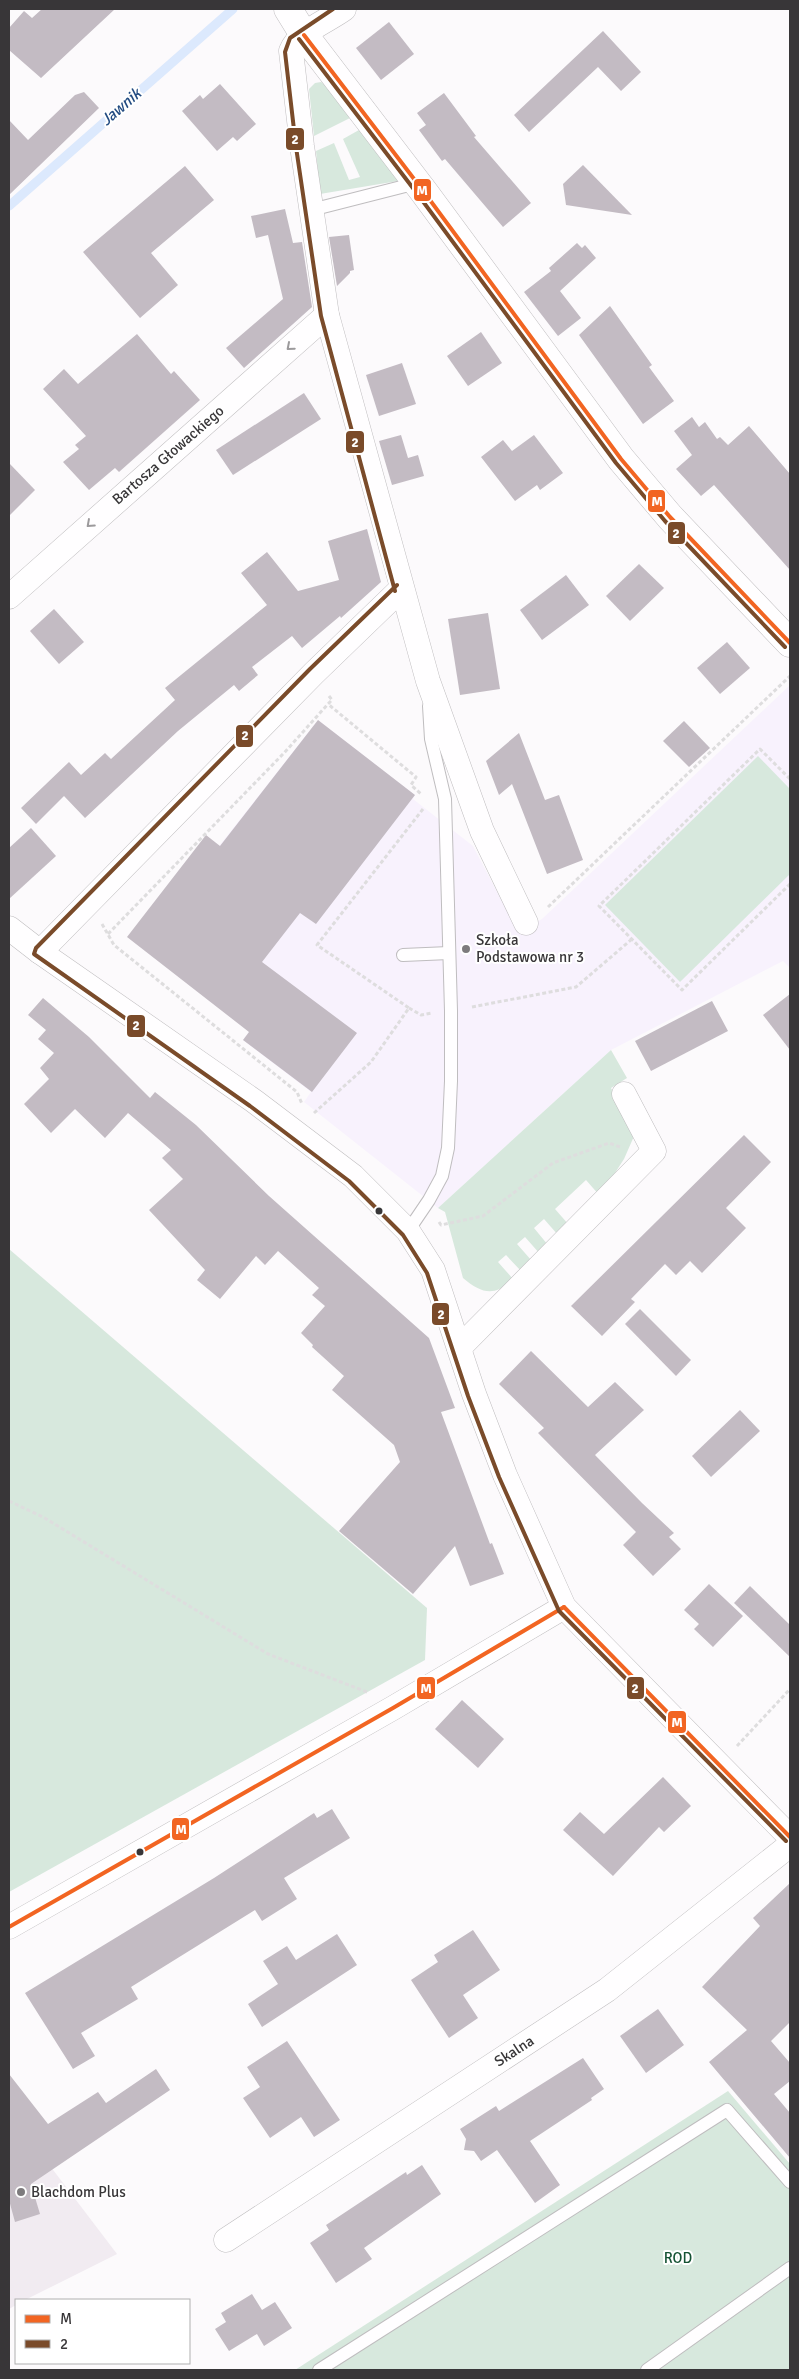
<svg xmlns="http://www.w3.org/2000/svg" width="799" height="2379" viewBox="0 0 799 2379" font-family="Signika,sans-serif">
<rect width="100%" height="100%" fill="#fcfafc"/>
<path fill="#f1ebf1" d="M9 2112 117 2254 25 2300H16V2305L9 2309Z"/>
<path fill="#f8f2fd" d="M790 685V968L783 961 611 1050 438 1208 304 1102 311 1092 243 1040 249 1032 219 846 318 720 415 795 413 799 473 846 518 932 542 919Z"/>
<g fill="#d7e8dd">
<path d="M321 82 329 88 350 118 314 136 309 89 315 83Z"/>
<path d="M359 130 398 181 320 194 316 151 334 143 349 180 360 177 343 139Z"/>
<path d="M758 756 790 789V874L680 982 605 905Z"/>
<path d="M611 1050 627 1078 611 1088 635 1134 624 1159 600 1196 586 1180 555 1209 569 1225 558 1235 544 1219 534 1228 548 1245 540 1254 525 1237 517 1244 532 1261 521 1271 506 1255 498 1262 513 1279C495 1297 482 1294 463 1278L445 1212 438 1208Z"/>
<path d="M9 1249 427 1608 425 1660 9 1892Z"/>
<path d="M728 2091 790 2164V2370H295Z"/>
</g>
<g fill="none" stroke-linecap="round" stroke-linejoin="round">
<path stroke="#dce9fd" stroke-width="9" d="M9 206 233 9"/>
</g>
<g fill="#c3bbc3">
<path d="M42 9H115L41 78 9 50V28L24 11 32 18Z"/>
<path d="M389 22 414 54 381 80 356 48Z"/>
<path d="M603 31 641 72 621 91 598 67 529 132 514 115Z"/>
<path d="M220 84 256 124 237 141 233 137 217 151 182 111 200 95 203 99Z"/>
<path d="M84 92 99 108 9 195V120L28 140 75 95Z"/>
<path d="M444 93 476 136 474 137 531 203 503 227 445 159 442 161 419 130 426 125 417 113Z"/>
<path d="M583 165 632 215 566 205 563 184Z"/>
<path d="M185 166 214 200 151 253 178 285 140 318 83 252Z"/>
<path d="M285 209 293 243 302 242 312 307 244 368 226 348 283 299 268 235 256 238 251 216Z"/>
<path d="M349 235 354 270 350 271V273L337 286 329 237Z"/>
<path d="M577 243 582 248 585 245 596 258 560 291 581 318 558 336 524 292 551 271 549 268Z"/>
<path d="M610 306 652 365 649 367 674 401 643 424 579 335Z"/>
<path d="M481 332 502 363 468 386 447 356Z"/>
<path d="M137 334 171 374 174 371 200 400 119 472 115 468 89 490 63 462 79 449 75 445 86 436 43 389 64 369 78 384Z"/>
<path d="M402 363 416 404 379 416 366 375Z"/>
<path d="M304 393 321 419 233 475 216 450Z"/>
<path d="M692 417 699 427 705 422 717 439 720 437 728 445 749 426 790 474V570L714 485 701 496 676 469 692 455 674 431Z"/>
<path d="M401 435 408 458 418 455 424 476 392 485 379 441Z"/>
<path d="M534 435 563 473 540 490 537 485 515 501 481 457 503 440 512 451Z"/>
<path d="M9 463 35 490 9 516Z"/>
<path d="M367 529 381 582 341 618 340 616 302 648 292 636 252 667 258 675 239 691 234 685 178 731 85 818 64 796 36 824 21 808 69 762 81 775 105 753 111 759 175 700 165 688 267 605 241 573 267 552 298 591 339 580 328 541Z"/>
<path d="M639 564 664 588 630 621 606 596Z"/>
<path d="M566 575 589 605 542 640 520 610Z"/>
<path d="M54 609 84 642 59 664 30 631Z"/>
<path d="M488 613 500 689 460 695 448 619Z"/>
<path d="M727 642 750 668 720 694 697 668Z"/>
<path d="M318 720 415 795 316 924 300 913 262 962 357 1033 312 1092 243 1040 249 1032 127 937 206 835 220 846Z"/>
<path d="M684 721 710 748 689 767 663 741Z"/>
<path d="M519 733 545 800 559 795 583 860 547 874 512 784 499 795 486 761Z"/>
<path d="M31 828 56 856 9 899V848Z"/>
<path d="M790 994V1050L763 1015Z"/>
<path d="M43 998 89 1037 150 1098 155 1092 196 1125 269 1196 429 1338 455 1408 441 1412 490 1544 492 1543 504 1574 470 1586 455 1546 413 1594 339 1531 400 1462 394 1445 332 1390 344 1376 312 1347 313 1345 301 1333 325 1306 312 1295 319 1288 278 1251 265 1265 256 1256 220 1299 197 1280 205 1270 149 1210 183 1179 162 1158 171 1150 128 1113 105 1138 75 1109 51 1133 24 1104 49 1079 40 1068 54 1053 38 1039 46 1030 28 1015Z"/>
<path d="M712 1001 728 1031 651 1071 635 1041Z"/>
<path d="M744 1135 771 1162 726 1208 746 1228 702 1273 690 1261 676 1275 665 1264 631 1299 635 1302 602 1336 571 1306Z"/>
<path d="M640 1309 691 1360 676 1376 625 1324Z"/>
<path d="M531 1351 588 1407 615 1382 644 1410 595 1455 642 1503 674 1533 669 1537 681 1549 653 1576 623 1545 636 1532 538 1433 544 1428 499 1384Z"/>
<path d="M740 1410 760 1431 711 1477 692 1456Z"/>
<path d="M709 1584 743 1616 713 1647 694 1629 699 1624 684 1610Z"/>
<path d="M750 1586 790 1625V1657L734 1603Z"/>
<path d="M462 1700 504 1739 478 1768 435 1729Z"/>
<path d="M663 1777 691 1806 664 1832 659 1827 613 1876 563 1830 580 1812 604 1834Z"/>
<path d="M332 1809 350 1838 284 1878 297 1899 262 1921 255 1910 131 1987 138 1999 81 2033 95 2056 73 2069 25 1993 214 1878 314 1813 317 1818Z"/>
<path d="M790 1883V2022L771 2041 790 2063V2081L774 2094 790 2113V2158L709 2062 747 2030 702 1987 760 1926 753 1918Z"/>
<path d="M473 1930 500 1970 463 1995 478 2018 449 2038 411 1980 438 1962 434 1955Z"/>
<path d="M337 1934 357 1965 262 2027 248 2004 278 1984 263 1961 287 1946 296 1960Z"/>
<path d="M658 2009 684 2045 646 2073 620 2036Z"/>
<path d="M287 2041 340 2120 314 2137 301 2117 270 2138 243 2098 260 2087 247 2067Z"/>
<path d="M583 2058 604 2089 591 2098 592 2100 530 2141 560 2185 535 2203 497 2150 481 2161 474 2151 464 2150 466 2139 460 2129 496 2106 499 2111Z"/>
<path d="M156 2069 170 2090 31 2184 40 2214 15 2222 9 2200V2074L48 2124 98 2092 106 2103Z"/>
<path d="M422 2165 441 2194 364 2248 372 2259 336 2283 310 2243 329 2230 326 2225 406 2172 407 2175Z"/>
<path d="M252 2294 262 2310 275 2302 292 2328 264 2346 257 2334 229 2351 215 2329 226 2322 221 2313Z"/>
</g>
<g fill="none" stroke-linecap="round" stroke-linejoin="round">
<defs>
<g id="service">
<path d="M311 210 417 183"/>
<path d="M403 955 449 953"/>
<path d="M408 1231 429 1200 442 1176 448 1148 451 1081V1011L445 799 431 739 429 706"/>
<path d="M319 2370 727 2110 790 2182"/>
<path d="M647 2370 790 2268"/>
</g>
<g id="minor">
<path d="M344 9C328 21 299 31 291 51L302 146 327 315 428 681 482 831 526 923"/>
<path d="M401 589 314 673 40 952 254 1101 353 1176 408 1231 433 1270 474 1394 505 1475 564 1607 790 1837"/>
<path d="M9 597 327 315"/>
<path d="M9 928 40 952"/>
<path d="M459 1348 654 1151 624 1094"/>
<path d="M9 1927 393 1708 564 1607"/>
<path d="M226 2240 607 1990 790 1845"/>
</g>
<path id="tertiary" d="M288 9 304 35 424 192 621 459 670 517 790 643"/>
</defs>
<use href="#service" stroke="#bfbdbf" stroke-width="14"/>
<use href="#minor" stroke="#bfbdbf" stroke-width="25"/>
<use href="#tertiary" stroke="#bfbdbf" stroke-width="29"/>
<g stroke="#deddde" stroke-width="3" stroke-dasharray="4 2.5" stroke-linecap="butt">
<path d="M329 696 332 700 328 704 416 777 411 785 421 794"/>
<path d="M790 779 760 749 599 906 682 990 790 884"/>
<path d="M548 907 790 676"/>
<path d="M102 924 114 945 297 1092 302 1104"/>
<path d="M108 934 284 753 328 704"/>
<path d="M472 1007 576 987 632 939"/>
<path d="M409 1008 421 1015 432 1013"/>
<path d="M314 1113 371 1062 409 1008 317 945 423 809"/>
<path d="M439 1222 441 1225 483 1216 553 1163 609 1143 620 1147"/>
<path d="M9 1501 43 1517 268 1654 367 1692"/>
<path d="M737 1746 790 1689"/>
</g>
<use href="#service" stroke="#fffeff" stroke-width="12"/>
<use href="#minor" stroke="#fffeff" stroke-width="24"/>
<use href="#tertiary" stroke="#fffeff" stroke-width="28"/>
<defs>
<g id="bus-1">
<path d="M304 35 424 192 621 459 670 517 790 643"/>
<path d="M564 1607 790 1837"/>
<path d="M9 1927 393 1708 564 1607"/>
</g>
<g id="bus-2">
<path d="M333 9 290 38 285 52 296 147 321 316 395 591"/>
<path d="M299 39 419 196 616 463 665 521 785 647"/>
<path d="M397 585 310 669 36 948 34 954 250 1106 349 1181 403 1235 427 1273 468 1396 499 1477 559 1611 786 1841"/>
</g>
</defs>
<use href="#bus-1" stroke="#fff" stroke-width="8"/>
<use href="#bus-2" stroke="#fff" stroke-width="8"/>
<use href="#bus-1" stroke="#f26522" stroke-width="4"/>
<use href="#bus-2" stroke="#7a4b2a" stroke-width="4"/>
</g>
<defs><path id="oneway-chevron" d="M-2-3.5L2.5 0L-2 3.5" fill="none" stroke-width="1.6" stroke-linecap="round" stroke-linejoin="round" transform="scale(1.25)"/></defs>
<g stroke="#9c9a9c">
<use href="#oneway-chevron" transform="translate(290 347) rotate(139)"/>
<use href="#oneway-chevron" transform="translate(90 524) rotate(138)"/>
</g>
<g fill="#7d7b7d" stroke="#fff" stroke-width="2">
<circle cx="466" cy="949" r="5"/>
<circle cx="21" cy="2192" r="5"/>
</g>
<g fill="#383638" stroke="#fff" stroke-width="2">
<circle cx="379" cy="1211" r="4.5"/>
<circle cx="140" cy="1852" r="4.5"/>
</g>
<g text-anchor="middle" dominant-baseline="central" stroke-width="4" stroke-linejoin="round" paint-order="stroke">
<g font-size="15" fill="#383638" stroke="#fff">
<text transform="translate(168 455) rotate(-41)">Bartosza Głowackiego</text>
<text transform="translate(514 2051) rotate(-33)">Skalna</text>
</g>
<g font-size="15" fill="#383638" stroke="#fff" text-anchor="start">
<text x="476" y="940">Szkoła<tspan x="476" dy="17">Podstawowa nr 3</tspan></text>
<text x="31" y="2192">Blachdom Plus</text>
</g>
<g font-size="15" fill="#145233" stroke="#fff">
<text x="678" y="2258">ROD</text>
</g>
<g font-size="16" font-style="italic" fill="#234c82" stroke="#fff">
<text transform="translate(121 107) rotate(-41)">Jawnik</text>
</g>
</g>
<g stroke="#fff" stroke-width="2">
<rect x="285" y="127" width="20" height="24" rx="5" fill="#7a4b2a"/>
<rect x="413" y="178" width="19" height="24" rx="5" fill="#f26522"/>
<rect x="345" y="430" width="20" height="24" rx="5" fill="#7a4b2a"/>
<rect x="647" y="489" width="19" height="24" rx="5" fill="#f26522"/>
<rect x="667" y="521" width="19" height="24" rx="5" fill="#7a4b2a"/>
<rect x="235" y="724" width="19" height="24" rx="5" fill="#7a4b2a"/>
<rect x="126" y="1014" width="20" height="24" rx="5" fill="#7a4b2a"/>
<rect x="431" y="1302" width="19" height="24" rx="5" fill="#7a4b2a"/>
<rect x="416" y="1676" width="20" height="24" rx="5" fill="#f26522"/>
<rect x="626" y="1676" width="19" height="24" rx="5" fill="#7a4b2a"/>
<rect x="667" y="1710" width="20" height="24" rx="5" fill="#f26522"/>
<rect x="171" y="1817" width="19" height="24" rx="5" fill="#f26522"/>
</g>
<g font-size="14" text-anchor="middle" font-weight="bold" fill="#fff">
<text x="295" y="144">2</text>
<text x="422" y="195">M</text>
<text x="355" y="447">2</text>
<text x="657" y="506">M</text>
<text x="676" y="538">2</text>
<text x="245" y="740">2</text>
<text x="136" y="1030">2</text>
<text x="441" y="1319">2</text>
<text x="426" y="1693">M</text>
<text x="635" y="1693">2</text>
<text x="677" y="1727">M</text>
<text x="181" y="1834">M</text>
</g>
<rect width="799" height="2379" fill="none" stroke="#383638" stroke-width="20"/>
<rect x="15" y="2299" width="175" height="65" fill="#ffffff" stroke="#afafaf"/>
<rect x="25" y="2315" width="25" height="8" fill="#f26522" stroke="#afafaf"/>
<text x="60" y="2324" font-size="15" fill="#383638">M</text>
<rect x="25" y="2340" width="25" height="8" fill="#7a4b2a" stroke="#afafaf"/>
<text x="60" y="2349" font-size="15" fill="#383638">2</text>
</svg>
